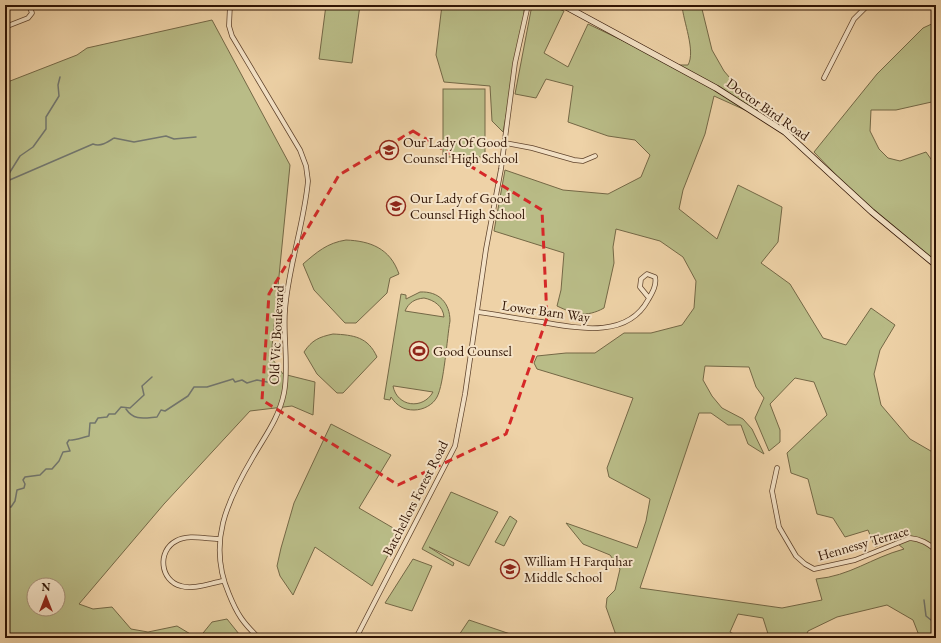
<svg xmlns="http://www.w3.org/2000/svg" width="941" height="643" viewBox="0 0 941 643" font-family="'EB Garamond',serif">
<rect width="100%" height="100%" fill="#eed2a7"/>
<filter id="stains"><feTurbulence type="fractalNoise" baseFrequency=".005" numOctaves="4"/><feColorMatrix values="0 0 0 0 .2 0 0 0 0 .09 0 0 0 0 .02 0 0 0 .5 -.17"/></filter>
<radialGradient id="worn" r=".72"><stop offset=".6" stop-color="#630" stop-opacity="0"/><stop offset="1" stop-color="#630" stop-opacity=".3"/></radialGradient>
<g fill="#b9bc87" stroke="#746846" fill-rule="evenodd">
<path d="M326 5H360L352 63 319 59Z"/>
<path d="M442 5H524V20L503 132 492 121 490 86 444 82 436 55Z"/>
<path d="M532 5H548L564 11 544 53 568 67 588 24 674 65H688C696 51 683 21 682 5H701L712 50 724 71 765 119 714 96 705 134 683 190 679 209 717 239 738 185 782 207 778 242 761 263 790 284 823 338 846 345 871 308 895 325 880 350 874 374 881 405 910 439 936 454V638H920L913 620 887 605 837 617 808 631 805 638 769 637 763 618 738 614 730 632 741 638H617L606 607 607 598 615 590 620 569 610 555 583 544 566 523 637 548 646 521 650 499 609 477 607 468 633 398 537 369 534 363 537 356 566 353H595L624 333H651L682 325 694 308 696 281 683 257 660 241 616 229 613 247 614 263 604 308C586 318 574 314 557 306L561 290 564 253 494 231 505 170 563 190 608 194 641 177 650 155 635 140 608 136 568 122 573 86 546 79 536 98 515 94ZM705 366 749 367 756 387 764 398 755 418 769 451 780 442V430L770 404 795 378 814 382 827 415 787 453 791 473 808 479 817 514 833 518 845 537 868 530 875 547 892 539 904 549C871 558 850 576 816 579L822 600 782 608 640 588 699 413H711L728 425H741L748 444 764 454 752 429 743 419 722 408 712 396 703 380Z"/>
<path d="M212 20 290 165 271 357 283 374 315 382 313 415 292 406 250 411 164 504 79 604 93 609 112 607 131 629 148 632 177 626 197 638H5V83L77 55 87 48ZM34 585H58V609H34Z"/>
<path d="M936 22V101L896 110H871L870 131 879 149 888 158 900 161 926 152 936 166V265L861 201 814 152 877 74 923 28Z"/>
<rect x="443" y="89" width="42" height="68"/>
<path d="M346 240C370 241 390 248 399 274L390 278 387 293 356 323H345L314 290 303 264C317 252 327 243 346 240Z"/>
<path d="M420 292C439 291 450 303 450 321 447 338 444 384 437 397 433 405 423 410 414 410 404 410 397 406 391 397L390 400 384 399 401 294 406 295V299ZM424 298C434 300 443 306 444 317L405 311C409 302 415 299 424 298ZM393 386H394L433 392C423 410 397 407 393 386Z"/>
<path d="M333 334C354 335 368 337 377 357L343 393H337L317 374 304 352C312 340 319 337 333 334Z"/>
<path d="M331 424 391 455 359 508 400 532 372 586 315 547 293 595 280 576 277 566 281 548 294 503Z"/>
<path d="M451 492 498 512 469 566 429 547 454 563 453 566 422 549Z"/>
<path d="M510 516 517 521 504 546 495 542Z"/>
<path d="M413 559 432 566 412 611 385 603Z"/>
<path d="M227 619 239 634 236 638H199L212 622Z"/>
<path d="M469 620 522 638H457Z"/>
</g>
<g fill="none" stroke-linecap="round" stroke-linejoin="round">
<g stroke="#72756c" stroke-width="1.5">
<path d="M5 180 20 156 33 147 46 129V117L59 96 58 85 60 77"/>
<path d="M5 182 93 144C101 147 108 142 114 138L134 142 166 136 174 139 196 137"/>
<path d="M126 409C134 421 144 418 157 417L161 410 165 411 188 396 194 387H207L233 379 235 382 242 380 247 383 257 380 267 382"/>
<path d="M5 507H11L15 501 17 490 24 488 25 484 23 480 25 477 40 475 46 469H52L59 461 63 452 70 451 67 443 69 440C73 441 84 437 89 436L90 423H95L98 418 107 417 109 414H115L121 407 130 408 144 395 142 386 152 377"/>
<path d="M924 600 926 616 936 624"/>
</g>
<defs>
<g id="minor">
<path d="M230 5 229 26 232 36 300 150 306 166 308 181C304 225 288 267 285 311 283 336 289 369 284 393 279 418 265 436 253 457 227 501 207 543 229 594 237 614 243 623 259 638"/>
<path d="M5 6 7 5"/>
<path d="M5 27 28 18 32 13 29 5"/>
<path d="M824 78 854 19 868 5"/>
<path d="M505 143 532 148 574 160 583 161 595 156"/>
<path d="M478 312C499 315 520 319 542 322 577 328 627 339 648 300 652 293 657 285 655 277L647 274 641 279 640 287 649 298"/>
<path d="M777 468 772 491 779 527 796 556 805 564 814 569 855 560 910 538C921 539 927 543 936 550"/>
<path d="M219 539C206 539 188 534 176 541 157 551 160 581 181 586 193 590 211 583 223 581"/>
<path d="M356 638 455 446 465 394 486 249 501 169 515 63 528 5"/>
</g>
<path id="secondary" d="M563 5 716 88 785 132 872 212 936 265"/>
</defs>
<use href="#minor" stroke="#60442d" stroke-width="5.5"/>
<use href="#secondary" stroke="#301404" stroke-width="7"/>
<use href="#minor" stroke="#f4e2c6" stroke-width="4"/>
<use href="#secondary" stroke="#f4e2c6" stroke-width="5.5"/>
</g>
<path fill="none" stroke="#d62828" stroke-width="3" stroke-dasharray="8 5" stroke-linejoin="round" d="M413 131 542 210 547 318 506 434 398 485 262 400 269 294 339 175Z"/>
<defs>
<symbol id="school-ring" viewBox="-11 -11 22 22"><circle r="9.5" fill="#f4e2c6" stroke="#8f2418" stroke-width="1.5"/><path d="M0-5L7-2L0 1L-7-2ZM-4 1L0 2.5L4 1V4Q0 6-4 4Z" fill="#8f2418"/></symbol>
<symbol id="stadium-ring" viewBox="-11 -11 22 22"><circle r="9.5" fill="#f4e2c6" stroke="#8f2418" stroke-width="1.5"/><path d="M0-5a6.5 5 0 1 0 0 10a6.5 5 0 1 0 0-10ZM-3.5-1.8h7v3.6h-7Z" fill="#8f2418"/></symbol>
</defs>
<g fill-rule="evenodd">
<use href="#school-ring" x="378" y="139" width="22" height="22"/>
<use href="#school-ring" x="385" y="195" width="22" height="22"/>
<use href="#stadium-ring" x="408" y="340" width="22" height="22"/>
<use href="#school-ring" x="499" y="558" width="22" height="22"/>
</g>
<g text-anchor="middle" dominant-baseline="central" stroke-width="4" stroke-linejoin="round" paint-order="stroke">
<g font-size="14" fill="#301404" stroke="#f4e2c6">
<text transform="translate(768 109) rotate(35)">Doctor Bird Road</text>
<text transform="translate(546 311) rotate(8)">Lower Barn Way</text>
<text transform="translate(276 335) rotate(-87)">Old Vic Boulevard</text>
<text transform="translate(415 498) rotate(-63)">Batchellors Forest Road</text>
<text transform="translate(863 543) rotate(-16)">Hennessy Terrace</text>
</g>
<g font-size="14" fill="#301404" stroke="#f4e2c6" text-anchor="start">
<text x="403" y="142">Our Lady Of Good<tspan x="403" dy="16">Counsel High School</tspan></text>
<text x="410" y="198">Our Lady of Good<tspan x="410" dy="16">Counsel High School</tspan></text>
<text x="433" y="351">Good Counsel</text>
<text x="524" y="561">William H Farquhar<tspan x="524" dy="16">Middle School</tspan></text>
</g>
</g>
<rect width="941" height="643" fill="none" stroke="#eed2a7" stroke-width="20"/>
<rect x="6" y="6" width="929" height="631" fill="none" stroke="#301404" stroke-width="2"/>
<rect x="10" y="10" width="921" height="623" fill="none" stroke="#301404"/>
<g transform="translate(46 597)"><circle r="19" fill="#f4e2c6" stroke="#a69078"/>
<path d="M0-3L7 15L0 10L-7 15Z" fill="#8f2418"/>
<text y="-6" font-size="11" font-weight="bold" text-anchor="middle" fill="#301404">N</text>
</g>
<rect width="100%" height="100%" filter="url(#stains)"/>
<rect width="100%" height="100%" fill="url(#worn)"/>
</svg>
